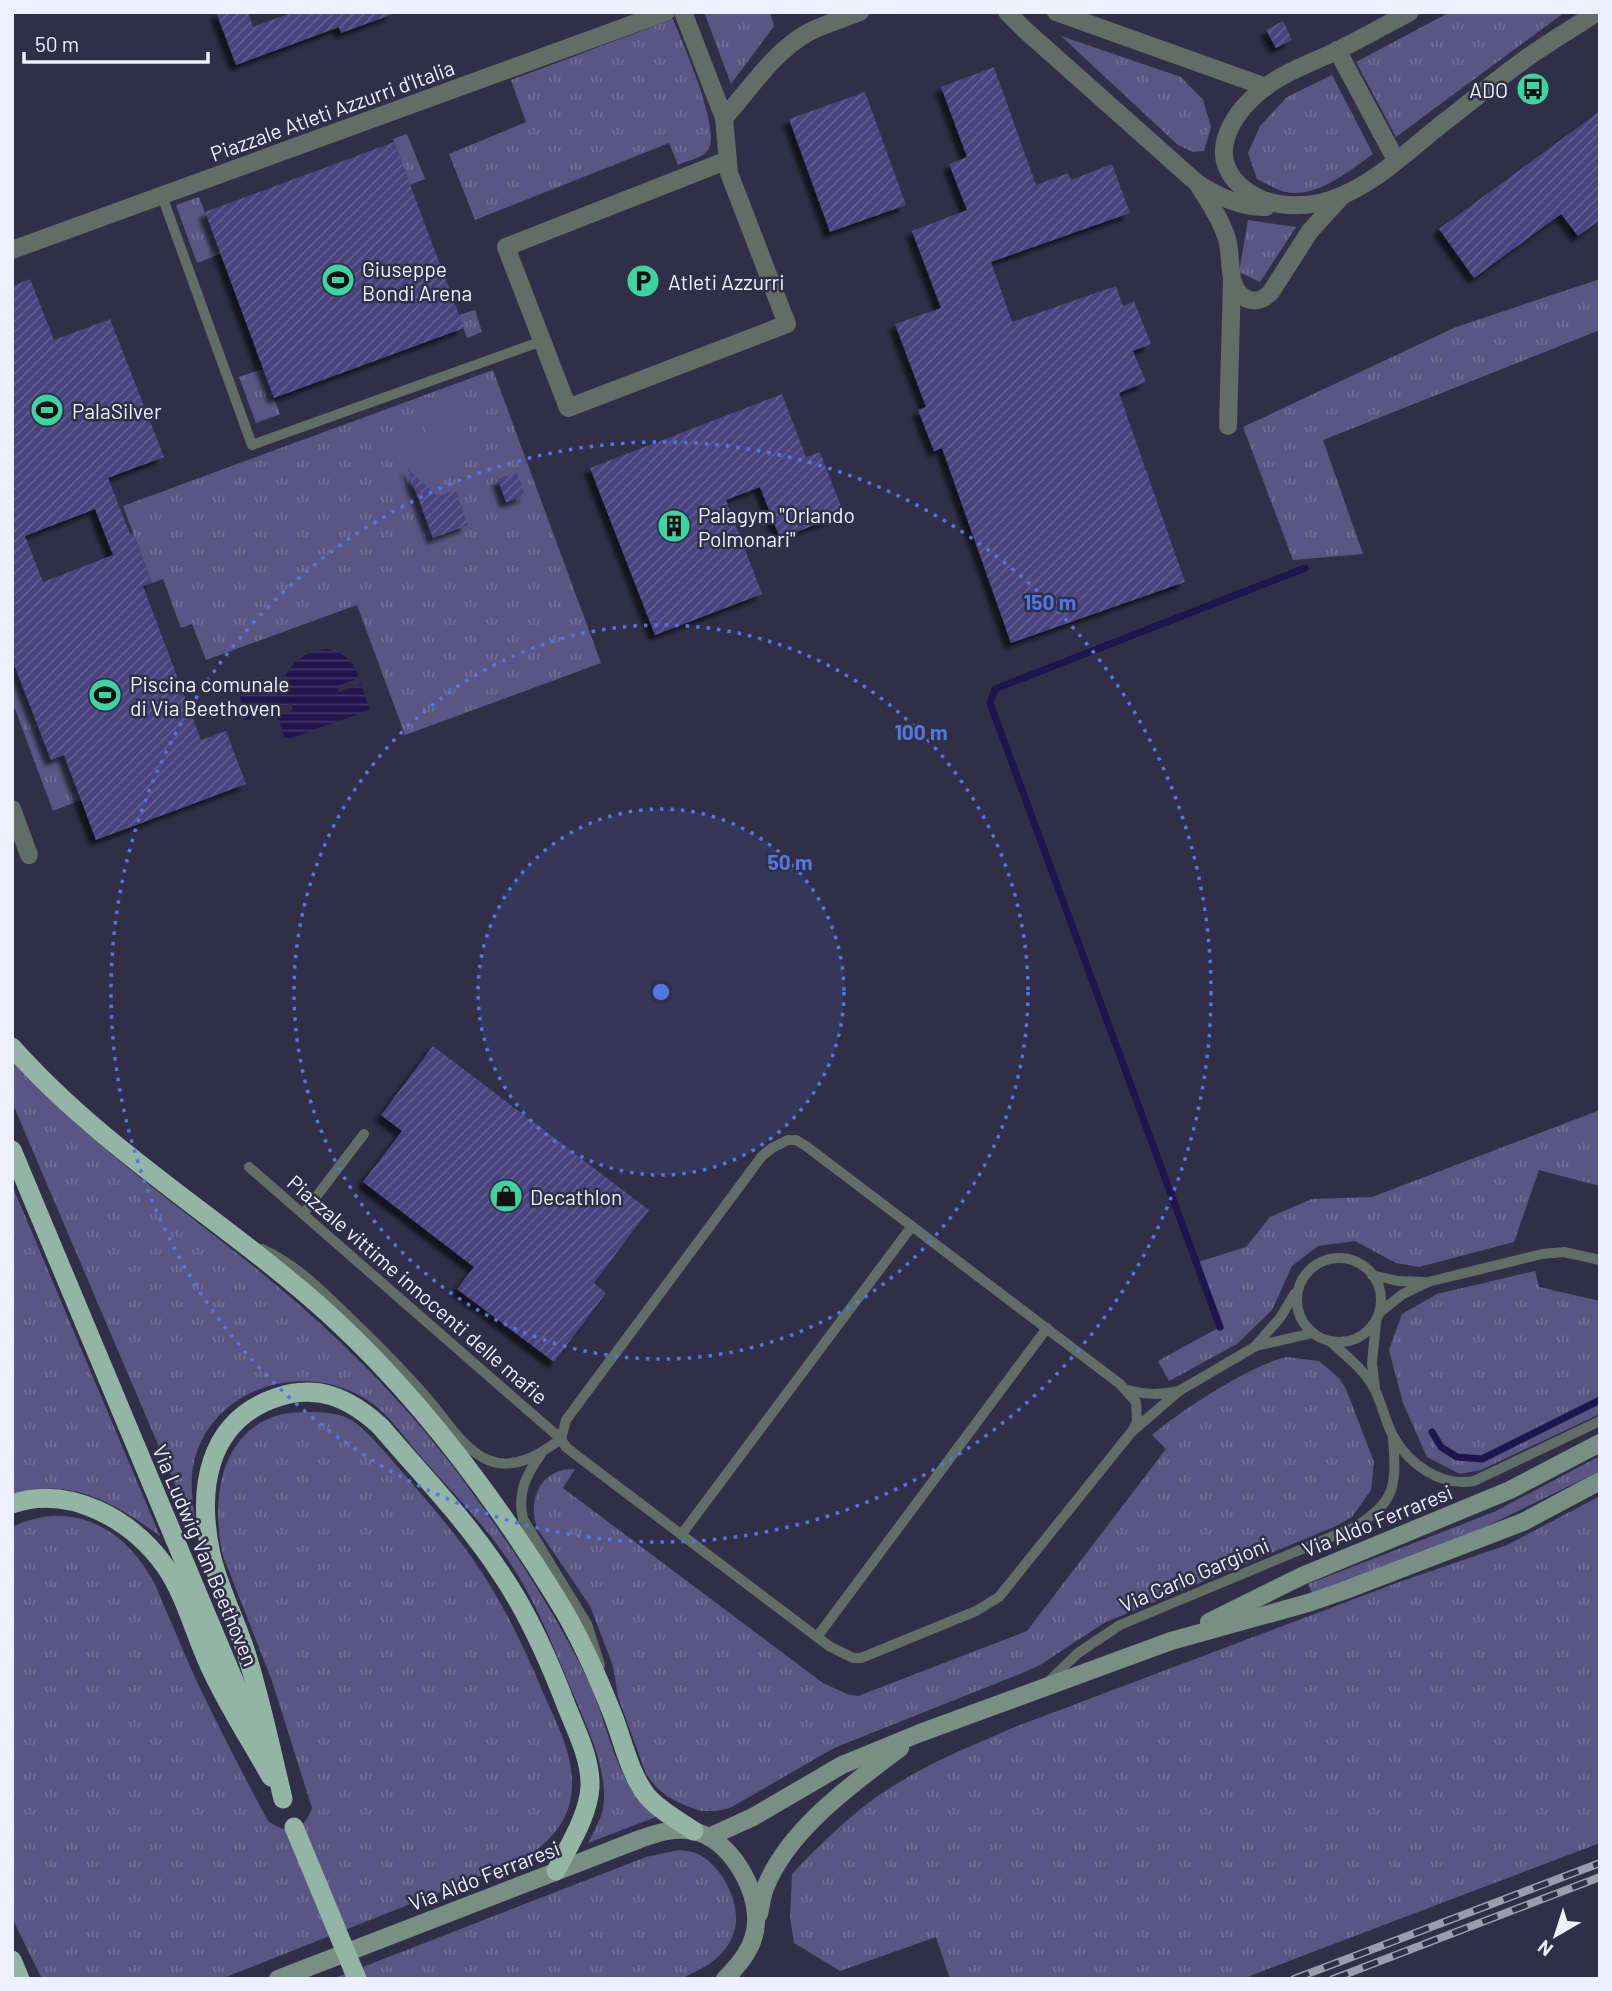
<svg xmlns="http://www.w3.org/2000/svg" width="1612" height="1991" viewBox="0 0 1612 1991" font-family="Barlow,sans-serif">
<defs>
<pattern id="grass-tufts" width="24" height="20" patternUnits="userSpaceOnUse" patternTransform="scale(1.75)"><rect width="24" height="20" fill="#595683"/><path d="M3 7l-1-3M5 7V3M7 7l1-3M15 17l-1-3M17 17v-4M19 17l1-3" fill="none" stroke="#716f96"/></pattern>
<pattern id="water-rules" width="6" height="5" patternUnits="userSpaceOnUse" patternTransform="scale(1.75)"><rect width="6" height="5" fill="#20144c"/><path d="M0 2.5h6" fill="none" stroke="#413667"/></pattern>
<pattern id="building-hatch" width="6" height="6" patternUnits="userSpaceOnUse" patternTransform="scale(1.75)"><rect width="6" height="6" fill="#48427d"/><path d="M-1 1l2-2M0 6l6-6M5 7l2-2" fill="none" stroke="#635e90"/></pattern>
<filter id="shadow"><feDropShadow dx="-6" dy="6" stdDeviation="2" flood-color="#0009"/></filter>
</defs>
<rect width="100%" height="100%" fill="#302f47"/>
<g fill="url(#grass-tufts)">
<path d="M704 12H770L774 26 731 84Z"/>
<path d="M1450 12H1565L1396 137 1356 62Z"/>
<path d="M673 19C682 42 722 130 708 150 702 158 687 161 678 165L669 143 475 220 449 154 526 122 511 80Z"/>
<path d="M1061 36 1181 77 1203 100 1211 127 1204 151 1193 152 1178 145Z"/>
<path d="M1332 75 1373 154C1349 171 1314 201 1282 191 1274 188 1265 183 1257 179L1248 153 1260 126 1287 97Z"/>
<path d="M407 134 425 179 410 185 393 139Z"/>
<path d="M199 197 220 254 197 263 176 205Z"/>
<path d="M1248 220 1296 227 1260 282 1239 272Z"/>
<path d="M1600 279V330L1323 440 1363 554 1293 560 1243 427 1456 327Z"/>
<path d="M475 310 482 332 467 338 459 315Z"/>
<path d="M263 369 280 414 256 423 239 377Z"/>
<path d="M493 370 601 663 405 735 357 605 206 660 192 624 181 628 163 579 152 583 123 506Z"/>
<path d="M12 659 51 759 64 755 81 800 53 811 12 701Z"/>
<path d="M12 1059C83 1140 170 1199 253 1266 330 1328 401 1397 460 1476 500 1530 538 1586 570 1645 579 1662 588 1679 595 1697 610 1736 621 1793 656 1817L588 1843C595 1829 604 1815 604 1799 605 1765 588 1729 575 1698 555 1651 537 1602 508 1560 484 1524 452 1492 423 1459 406 1440 390 1415 369 1401 306 1358 208 1387 193 1467 189 1490 195 1514 197 1536L12 1102Z"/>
<path d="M1600 1110V1186L1539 1170 1514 1242 1419 1267 1396 1263 1355 1241 1318 1246 1292 1266 1272 1310 1237 1344 1169 1381 1158 1361 1220 1327 1198 1262 1246 1247 1270 1217 1312 1199 1372 1197Z"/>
<path d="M12 1185 160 1536C116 1504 69 1475 12 1495Z"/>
<path d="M1535 1271 1539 1287 1600 1301V1414L1481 1470 1460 1474 1427 1457 1403 1403 1389 1350 1402 1314 1437 1294Z"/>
<path d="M1287 1357 1319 1361 1339 1378 1346 1389 1374 1462 1371 1490 1352 1517 1336 1526 1104 1623 1040 1665 1020 1674 834 1748 730 1808 717 1811H701L684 1805 668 1797 656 1787 646 1774 618 1697 613 1666 590 1606 537 1528C527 1499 541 1468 575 1469L563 1488 823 1683 847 1694 858 1696 1027 1631 1166 1449 1152 1435C1180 1411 1252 1364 1287 1357Z"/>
<path d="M317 1412C329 1413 342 1414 353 1421 372 1435 388 1456 404 1474 436 1511 469 1549 494 1592 514 1626 530 1661 545 1697 558 1726 573 1754 572 1787 571 1820 550 1842 524 1859L221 1979H42L12 1918V1527C68 1501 118 1523 149 1574 156 1584 160 1597 165 1608 176 1633 186 1658 197 1682 220 1729 243 1775 268 1821 288 1835 303 1833 312 1808L272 1681 223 1556C211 1504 218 1432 279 1415 291 1412 305 1412 317 1412Z"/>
<path d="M1600 1456V1471L1477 1531 1313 1595 1308 1584 1494 1512Z"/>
<path d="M1600 1496V1843L1242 1979H950L936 1937 840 1971 794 1943 790 1917 792 1874C823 1841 859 1806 898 1783 935 1760 976 1744 1015 1727L1402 1581 1507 1545Z"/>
<path d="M679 1850C686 1851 693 1851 700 1855 724 1868 744 1909 733 1935 724 1959 702 1969 680 1979H332L646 1857Z"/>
</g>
<g fill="#595683">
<path d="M457 400 477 454 439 468 419 415Z"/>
<path d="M416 413 439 473 415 482 393 422Z"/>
</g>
<path fill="url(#water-rules)" d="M327 649C346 653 352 660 359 678L337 686 339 692 361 684 370 710 285 740 277 716 293 710 291 703 245 721 236 678H285C292 659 308 651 327 649Z"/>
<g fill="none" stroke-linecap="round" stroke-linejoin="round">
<g stroke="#20144c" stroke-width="7">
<path d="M1220 1327 990 703 995 689 1305 568"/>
<path d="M1432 1432 1441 1447 1457 1457 1482 1459 1600 1400"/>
</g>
</g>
<g fill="url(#building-hatch)" fill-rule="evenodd" filter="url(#shadow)">
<path d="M216 12H248L253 27 293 12H392L393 14 341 33 339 27 236 65Z"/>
<path d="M1283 21 1292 40 1276 48 1266 30Z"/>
<path d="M994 67 1036 185 1068 173 1071 180 1112 164 1130 213 991 262 1012 322 1116 286 1123 306 1134 301 1151 344 1133 351 1146 382 1119 393 1185 582 1011 643 942 448 934 451 918 410 926 407 895 324 941 308 912 231 967 210 949 164 967 157 941 87Z"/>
<path d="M865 92 906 205 830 232 789 119Z"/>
<path d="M1600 111V220L1578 236 1561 214 1474 278 1439 229Z"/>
<path d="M394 142 464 328 274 398 205 212Z"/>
<path d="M30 279 54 340 110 319 164 457 108 478 130 534 133 533 152 583 143 586 201 740 226 731 246 784 96 840 64 755 51 760 12 659V286ZM95 509 113 555 43 582 25 536Z"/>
<path d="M782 394 806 457 820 452 844 514 780 538 760 487 726 500 762 594 655 635 590 468Z"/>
<path d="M407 468 438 497 455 490 468 525 433 538Z"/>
<path d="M517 473 525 496 506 502 498 479Z"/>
<path d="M433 1046 649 1210 594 1283 606 1293 554 1362 457 1289 474 1267 363 1182 402 1131 381 1115Z"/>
</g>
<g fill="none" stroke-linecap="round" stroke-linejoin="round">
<g stroke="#606e67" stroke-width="10">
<path d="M162 196 252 445 542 341"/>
<path d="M788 1140H796L806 1146 1120 1384 1136 1402 1137 1421 1133 1430 999 1597 976 1611 861 1658H853L829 1646 576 1455 566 1447 561 1439 566 1420 762 1156 772 1148Z"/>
<path d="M249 1167 561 1439C540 1454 515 1471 488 1460 463 1450 445 1418 428 1399 404 1371 377 1344 350 1318 323 1292 296 1264 262 1249"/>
<path d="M303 1214 364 1134"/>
<circle cx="1339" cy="1300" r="42"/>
<path d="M1372 1275 1398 1281 1424 1282"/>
<path d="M1380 1312 1403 1294 1428 1282 1542 1254 1564 1252 1600 1260"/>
<path d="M1330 1341C1346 1356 1365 1370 1375 1390 1382 1404 1385 1421 1393 1436 1409 1464 1440 1487 1474 1481L1600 1421"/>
<path d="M1256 1345 1280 1318 1295 1293"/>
<path d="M1375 1388 1372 1363 1376 1323"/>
<path d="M1128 1390C1147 1395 1160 1395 1179 1391L1134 1430"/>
<path d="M1179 1391 1256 1346 1313 1333"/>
<path d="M541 1454C526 1475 517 1493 523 1519L587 1624 600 1665"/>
<path d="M681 1535 912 1226"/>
<path d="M817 1637 1047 1328"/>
<path d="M1048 1682 1078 1653 1120 1625 1355 1527C1398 1500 1396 1484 1393 1436"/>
</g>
<g stroke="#606e67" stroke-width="18">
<path d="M683 12 724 118 729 173 787 324 568 408 506 247 728 160"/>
<path d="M1007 12 1025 30 1197 183C1217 196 1241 208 1266 207"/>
<path d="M1056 12 1266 87"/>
<path d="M1410 12C1384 26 1357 41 1330 54 1308 64 1284 73 1264 88 1230 115 1202 160 1248 192 1270 208 1305 208 1330 200 1372 187 1409 150 1443 123 1475 99 1506 71 1540 49 1559 36 1579 24 1598 12"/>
<path d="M1337 50 1396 160"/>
<path d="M724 118C750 89 774 51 809 32 824 24 843 19 860 12"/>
<path d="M1199 186C1210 203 1221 220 1227 239 1233 258 1225 289 1247 299 1257 303 1264 299 1271 292L1310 231 1342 196"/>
<path d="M12 250 666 12"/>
<path d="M1228 426 1232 280"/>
<path d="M12 809 29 855"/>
</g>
<g stroke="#798e85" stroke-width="18">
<path d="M1209 1622 1302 1576 1510 1490 1600 1443"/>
<path d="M709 1837 753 1817 842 1765 920 1733 1171 1641 1308 1603 1343 1591 1523 1522 1600 1481"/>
<path d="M759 1914C761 1905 762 1896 765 1888 788 1830 852 1784 900 1748"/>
<path d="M278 1979 640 1839C657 1833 675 1827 693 1831 730 1839 758 1888 756 1923 755 1946 740 1964 725 1979"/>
</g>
<g stroke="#94b4a6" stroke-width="19">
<path d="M12 1047C107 1154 228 1222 332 1317 420 1398 494 1497 557 1599 580 1636 598 1677 614 1718 624 1745 630 1774 647 1796 659 1810 679 1821 694 1831"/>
<path d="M12 1150 258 1738"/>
<path d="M12 1504C70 1484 132 1520 165 1566 186 1596 195 1636 211 1669 228 1706 251 1741 271 1777"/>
<path d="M283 1799C272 1753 262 1705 248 1659 238 1624 219 1590 211 1554 197 1490 207 1422 275 1398 317 1383 350 1398 381 1427 421 1474 466 1520 500 1572 529 1614 550 1663 568 1710 578 1734 591 1761 590 1787 588 1817 569 1845 556 1871"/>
<path d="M12 1960 20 1979"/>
</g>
<defs>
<g id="rail">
<path d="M1294 1979 1600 1863"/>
<path d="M1333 1979 1600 1877"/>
</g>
</defs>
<use href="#rail" stroke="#9d9caf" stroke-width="8"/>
<use href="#rail" stroke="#302f47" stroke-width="5" stroke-dasharray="16" stroke-linecap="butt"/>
<path stroke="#94b4a6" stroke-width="19" d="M294 1827 357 1979"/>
</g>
<circle cx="661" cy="992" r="183" fill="#5276e2" fill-opacity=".12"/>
<g fill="none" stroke="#5276e2" stroke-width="3.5" stroke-dasharray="3.5 7">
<circle cx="661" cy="992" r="183"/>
<circle cx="661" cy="992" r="367"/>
<circle cx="661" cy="992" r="550"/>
</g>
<defs>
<symbol id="bus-disc" viewBox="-11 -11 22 22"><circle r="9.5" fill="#3ed4a2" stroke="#302f47"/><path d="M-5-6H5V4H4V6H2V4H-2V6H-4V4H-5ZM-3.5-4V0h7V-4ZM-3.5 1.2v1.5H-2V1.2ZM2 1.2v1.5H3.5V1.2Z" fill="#111"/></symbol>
<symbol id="stadium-disc" viewBox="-11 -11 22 22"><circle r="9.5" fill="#3ed4a2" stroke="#302f47"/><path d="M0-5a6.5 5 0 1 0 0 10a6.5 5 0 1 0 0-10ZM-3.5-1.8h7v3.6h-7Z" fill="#111"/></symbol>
<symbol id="parking-disc" viewBox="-11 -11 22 22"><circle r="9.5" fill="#3ed4a2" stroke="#302f47"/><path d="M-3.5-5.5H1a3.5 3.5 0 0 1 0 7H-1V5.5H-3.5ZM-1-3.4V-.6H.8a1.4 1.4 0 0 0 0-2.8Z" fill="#111"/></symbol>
<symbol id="building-disc" viewBox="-11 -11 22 22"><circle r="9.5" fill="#3ed4a2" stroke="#302f47"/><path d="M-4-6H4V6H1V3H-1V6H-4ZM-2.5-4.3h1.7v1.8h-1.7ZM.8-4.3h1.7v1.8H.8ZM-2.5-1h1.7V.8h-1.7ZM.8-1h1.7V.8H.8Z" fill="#111"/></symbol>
<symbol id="shop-disc" viewBox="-11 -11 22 22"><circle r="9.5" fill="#3ed4a2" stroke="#302f47"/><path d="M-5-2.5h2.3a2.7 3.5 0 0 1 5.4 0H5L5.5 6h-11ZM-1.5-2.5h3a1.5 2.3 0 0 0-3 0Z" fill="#111"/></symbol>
</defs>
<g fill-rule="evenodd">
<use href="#bus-disc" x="1514" y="70" width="38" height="38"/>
<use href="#stadium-disc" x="319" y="261" width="38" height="38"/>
<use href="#parking-disc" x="624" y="262" width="38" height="38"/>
<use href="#stadium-disc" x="28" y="391" width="38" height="38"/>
<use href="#building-disc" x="655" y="507" width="38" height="38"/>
<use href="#stadium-disc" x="86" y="676" width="38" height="38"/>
<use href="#shop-disc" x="487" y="1177" width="38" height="38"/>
</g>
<g text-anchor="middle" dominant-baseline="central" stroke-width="5" stroke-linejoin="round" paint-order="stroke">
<g font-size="21" fill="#f0efff" stroke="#302f47" text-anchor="start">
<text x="1508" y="89" text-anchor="end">ADO</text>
<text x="362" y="268">Giuseppe<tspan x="362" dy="24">Bondi Arena</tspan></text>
<text x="668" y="281">Atleti Azzurri</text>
<text x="72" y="410">PalaSilver</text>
<text x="698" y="514">Palagym "Orlando<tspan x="698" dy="24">Polmonari"</tspan></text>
<text x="130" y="683">Piscina comunale<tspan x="130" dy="24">di Via Beethoven</tspan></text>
<text x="530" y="1196">Decathlon</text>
</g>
<g font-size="21" fill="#f0efff" stroke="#302f47">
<text transform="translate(332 110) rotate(-20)">Piazzale Atleti Azzurri d'Italia</text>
<text transform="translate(418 1289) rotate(41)">Piazzale vittime innocenti delle mafie</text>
<text transform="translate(1377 1520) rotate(-22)">Via Aldo Ferraresi</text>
<text transform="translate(206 1555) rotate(67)">Via Ludwig Van Beethoven</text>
<text transform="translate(1194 1574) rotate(-23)">Via Carlo Gargioni</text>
<text transform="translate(484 1875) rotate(-21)">Via Aldo Ferraresi</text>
</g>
</g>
<circle cx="661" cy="992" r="10" fill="#5276e2" stroke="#302f47" stroke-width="3.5"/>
<g font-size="21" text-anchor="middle" font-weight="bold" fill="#5276e2" stroke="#302f47" stroke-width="5" stroke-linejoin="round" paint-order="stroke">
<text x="1050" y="610">150 m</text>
<text x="921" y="740">100 m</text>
<text x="790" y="870">50 m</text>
</g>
<rect width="1612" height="1991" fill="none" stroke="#f0efff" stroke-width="28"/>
<g transform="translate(1556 1935) rotate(219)" stroke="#302f47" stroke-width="5" paint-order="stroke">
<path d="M0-5L12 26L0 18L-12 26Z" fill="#f0efff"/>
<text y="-10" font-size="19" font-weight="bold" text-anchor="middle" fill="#f0efff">N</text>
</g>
<path d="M24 52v10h184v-10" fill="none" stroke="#f0efff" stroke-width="3.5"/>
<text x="35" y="52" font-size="21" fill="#f0efff" stroke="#302f47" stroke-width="5" paint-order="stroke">50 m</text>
</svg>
